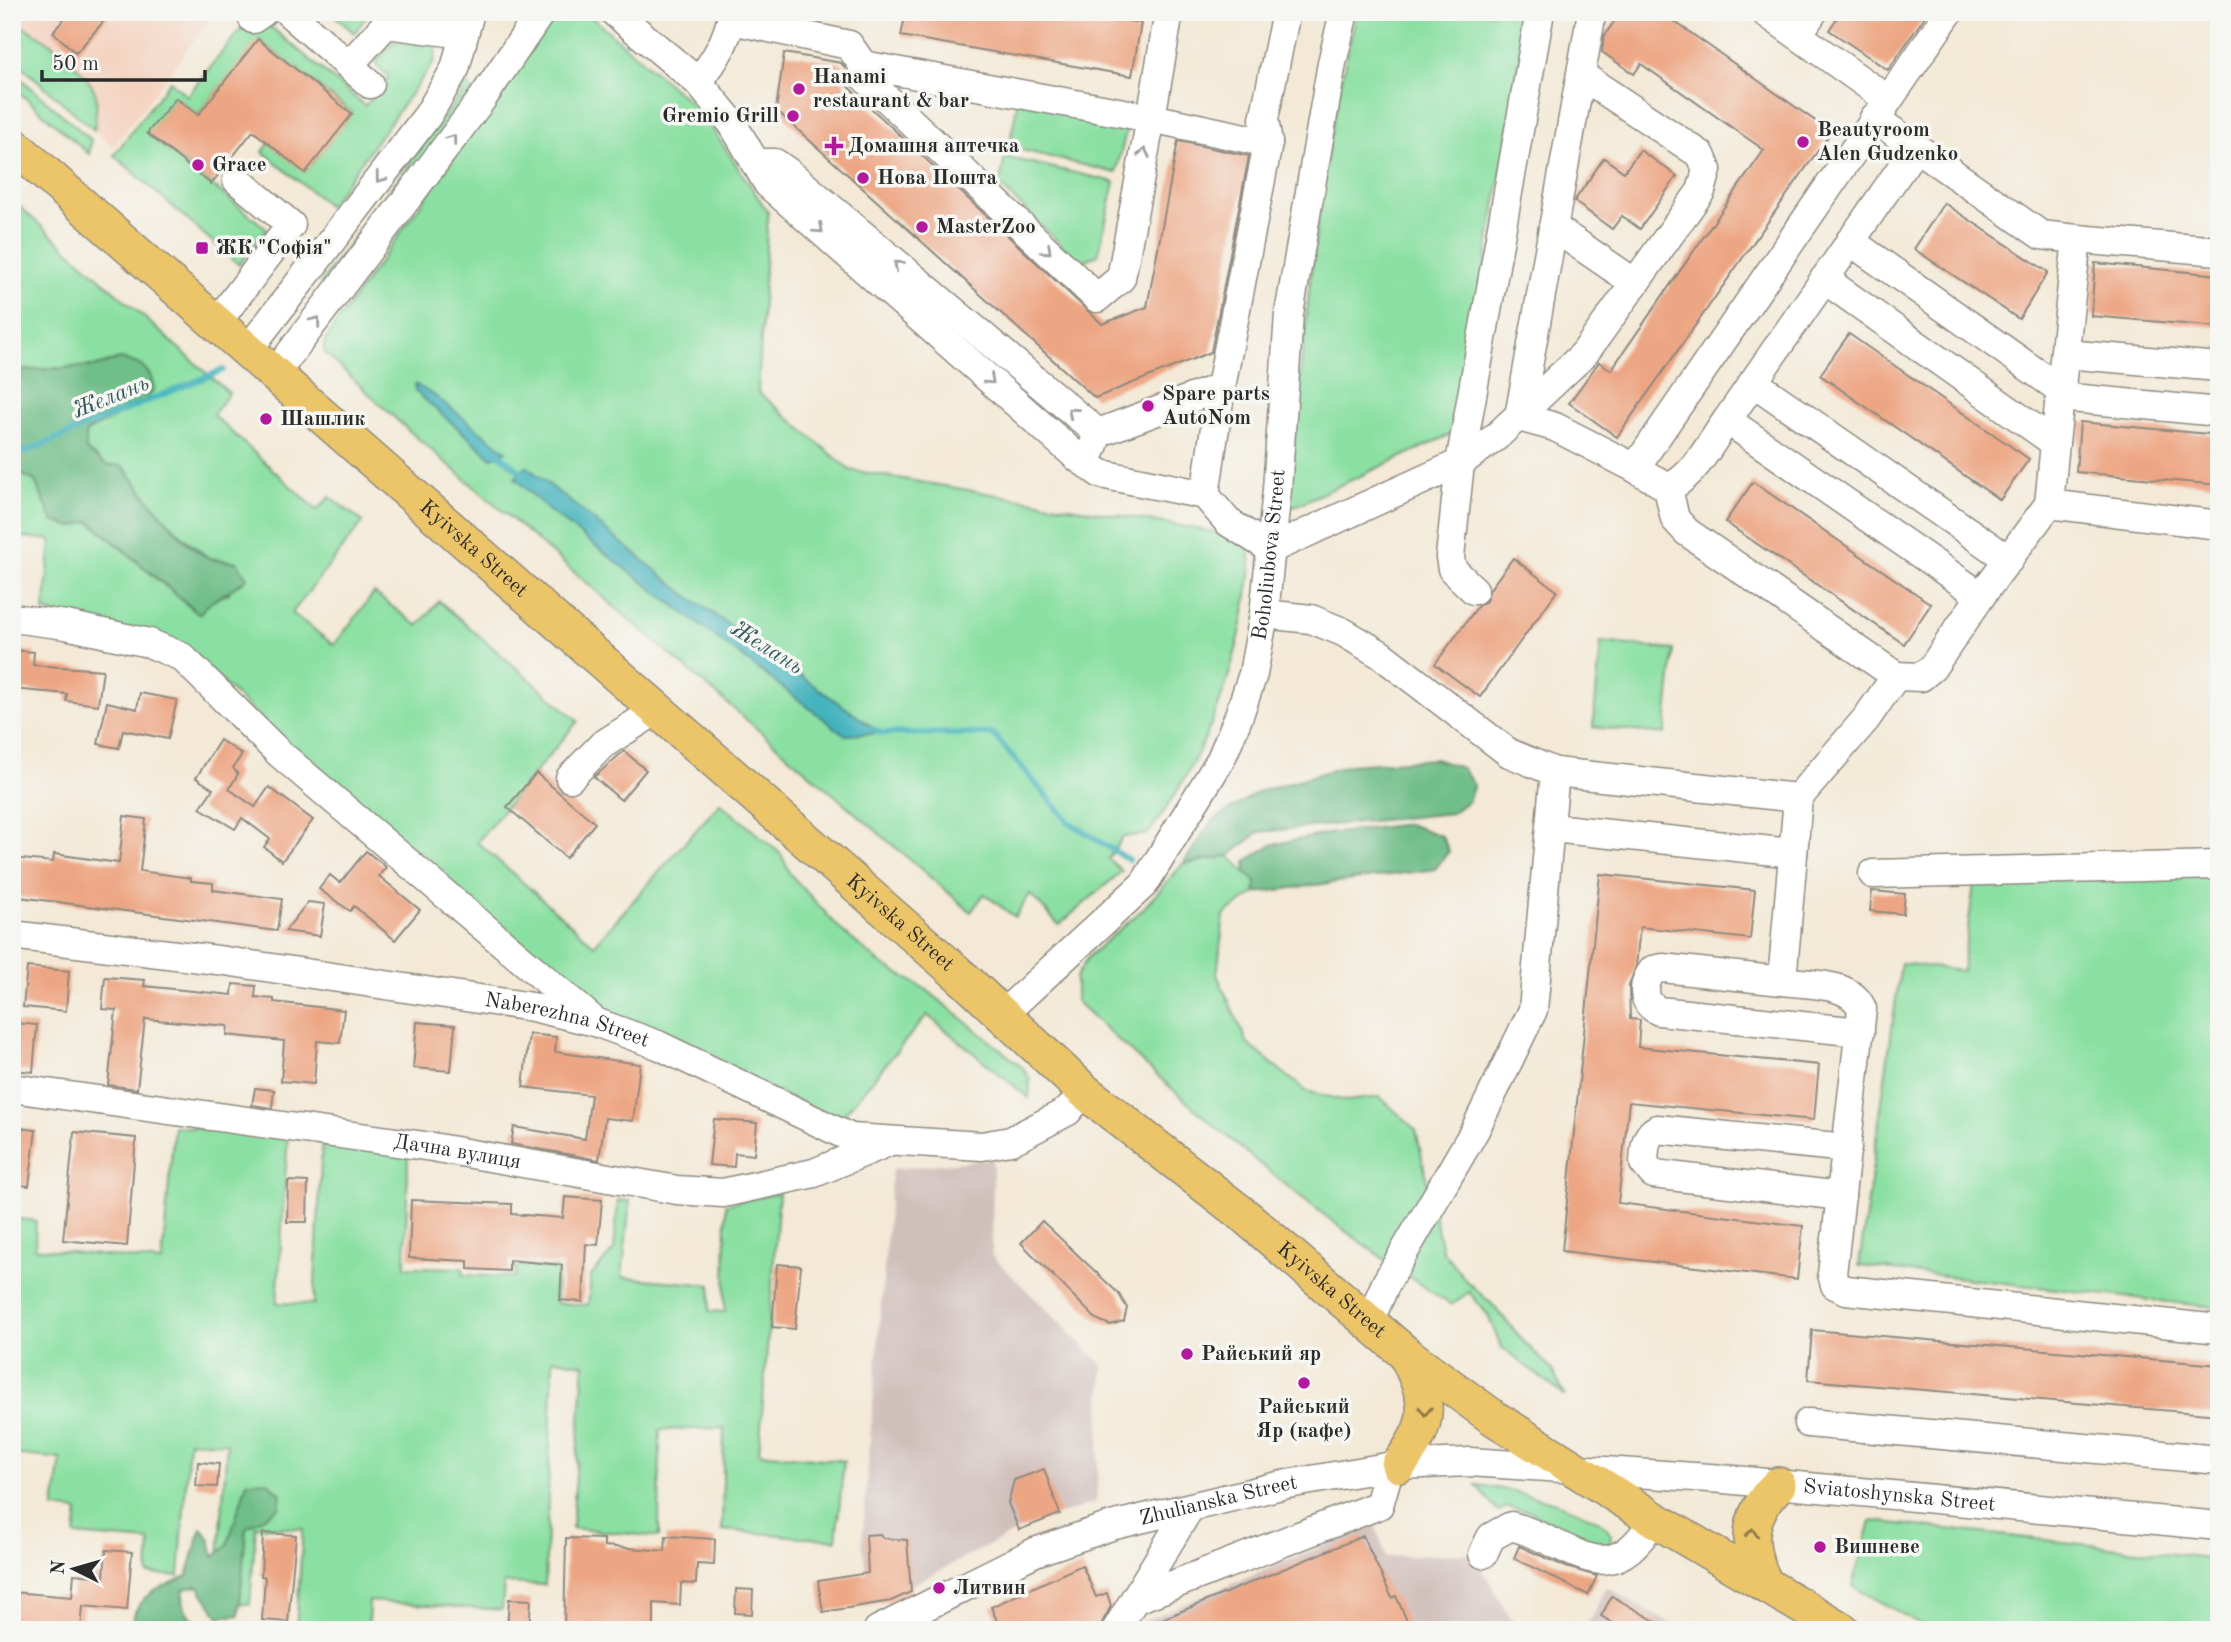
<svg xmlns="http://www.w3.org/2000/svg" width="2231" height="1642" viewBox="0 0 2231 1642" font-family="'Old Standard TT',serif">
<rect width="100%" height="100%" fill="#f6f6f2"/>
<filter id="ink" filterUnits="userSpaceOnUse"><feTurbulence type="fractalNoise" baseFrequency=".0143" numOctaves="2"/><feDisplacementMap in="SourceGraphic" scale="14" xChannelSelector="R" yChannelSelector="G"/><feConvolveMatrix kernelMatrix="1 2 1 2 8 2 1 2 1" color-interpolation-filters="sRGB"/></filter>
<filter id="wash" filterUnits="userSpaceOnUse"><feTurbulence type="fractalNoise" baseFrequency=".00686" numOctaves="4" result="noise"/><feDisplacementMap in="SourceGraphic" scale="28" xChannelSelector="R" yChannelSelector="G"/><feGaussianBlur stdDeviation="1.57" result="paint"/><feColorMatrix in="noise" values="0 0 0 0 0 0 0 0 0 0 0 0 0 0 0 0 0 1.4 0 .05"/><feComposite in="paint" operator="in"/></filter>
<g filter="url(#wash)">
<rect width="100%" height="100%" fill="#f3e9d6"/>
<path fill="#f4d3c0" d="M12 12H215L114 147 12 58Z"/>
<g fill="#d0c0bc">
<path d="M993 1159 992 1256 1103 1365 1096 1502 1027 1526 871 1606 862 1541 892 1169Z"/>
<path d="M1375 1524 1386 1557 1473 1553 1517 1630H1123Z"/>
<path d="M1607 1587 1682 1630H1584Z"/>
</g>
<g fill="#8ae0a2" stroke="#5a8666" stroke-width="2">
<path d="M331 12H370L354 33Z"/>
<path d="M558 12H586L700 111 768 212 758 392 850 470 1228 534 1247 543C1254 563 1249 581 1246 601 1233 684 1199 767 1148 834L1123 837 1108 859 1122 871 1059 925 1030 894 1015 917 984 894 971 912 408 430 324 352V343L336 323Z"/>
<path d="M1357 12H1529L1456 432 1288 509C1303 342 1316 175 1357 12Z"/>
<path d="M12 24C35 26 87 70 95 92 99 103 95 118 94 130L12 58Z"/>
<path d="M261 24 271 27 365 106 389 77 375 63 392 42 437 44 434 62 329 206 263 152 269 143 305 172 352 113 259 40 198 115 176 98 148 134 267 229 239 265 114 155 170 81 187 96 244 25Z"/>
<path d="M12 71 91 140 89 154 12 86Z"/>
<path d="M468 85 472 91 329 291 320 283 461 94 462 86Z"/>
<path d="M1018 100 1128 123 1116 173 1009 147Z"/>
<path d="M1005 157 1115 182 1098 254 1080 263 999 185Z"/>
<path d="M12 200 229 393 213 415 317 510 330 497 363 522 292 613 334 645 374 593 418 626 439 601 578 721 477 842 594 945 720 803 781 854 790 874 841 930 880 963 927 990 1022 1067 1030 1079 1029 1098 927 1015 839 1120 600 1010 287 745 193 654 44 611 51 540 12 536V469L35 481 53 521 72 527 89 521 198 614 210 599 229 594 237 562 209 558 188 541 163 517 123 466 106 465 86 450V432L145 401 120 359 97 366 12 371Z"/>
<path d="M1601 642 1674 650 1665 734 1593 727Z"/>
<path d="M1229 856 1257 883 1255 893 1224 915 1217 975 1248 1044 1306 1091 1346 1101 1380 1097 1416 1130 1442 1250 1468 1283 1492 1304 1525 1343 1551 1368 1565 1396 1501 1347 1488 1315 1469 1292 1451 1305C1316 1217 1193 1111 1076 1001V977L1088 957 1142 910 1183 864Z"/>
<path d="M2219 873V1308L1859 1266 1901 963 1962 971 1975 877Z"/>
<path d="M174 1126 288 1135 277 1303 314 1304 322 1141 405 1153 408 1160 405 1267 463 1268V1275L515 1277 516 1265 557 1269 556 1303 588 1305 591 1276 614 1250 618 1200 630 1201 622 1277 711 1285 709 1311 725 1312 726 1204 779 1193 759 1453 844 1461 836 1540 722 1530 724 1428 660 1430 659 1537 572 1528 584 1364 553 1359 545 1585 504 1583 502 1610 369 1601 368 1630H296L303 1529 256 1526 250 1604 216 1602 227 1443 189 1441 179 1576 148 1574 150 1541 75 1535 78 1511 54 1508 61 1459 12 1454V1218L36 1221 35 1248 162 1262Z"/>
<path d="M1476 1485C1501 1487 1604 1510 1611 1535 1612 1539 1611 1543 1611 1546L1597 1548 1531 1512 1507 1507 1498 1511Z"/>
<path d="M1871 1521 2219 1559V1630H1931L1852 1586Z"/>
</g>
<g fill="#6fbe88" stroke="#4d745a" stroke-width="2">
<path d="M120 359C140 363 151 367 154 389L145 401 86 432V450L106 465 123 466C140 489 184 548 209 558 217 561 228 561 237 562L247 578C230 593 213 597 199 614L90 521 72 527 53 521 35 481 12 469V371L97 366Z"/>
<path d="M1435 759 1462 768 1474 785 1468 801 1452 813 1259 832 1229 856 1183 864 1211 822 1258 792 1349 765Z"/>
<path d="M1408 824 1442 836 1449 851 1435 869 1255 893 1256 882 1246 873V861L1271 845 1327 834Z"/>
<path d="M267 1481 281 1494 279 1508 246 1528 239 1615 219 1617 198 1586 184 1589C180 1611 190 1617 206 1630 186 1630 172 1619 150 1621L147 1630H130C136 1592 157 1590 187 1576L201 1528 210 1539 214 1557 227 1546 247 1482Z"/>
</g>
<g fill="#43b3bd" stroke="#376f74" stroke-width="2">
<path d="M415 384 435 396 506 451 492 458 415 391Z"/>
<path d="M526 466 684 593 881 733 845 735 548 510 515 478Z"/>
</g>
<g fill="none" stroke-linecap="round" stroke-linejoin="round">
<g stroke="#43b3bd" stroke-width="6">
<path d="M493 449 526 476"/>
<path d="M12 457 223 370"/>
<path d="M875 730 881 733 993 734 1069 822 1129 860"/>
</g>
</g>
<g id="blocks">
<g fill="#eda683">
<path d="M70 12H112L76 53 53 32Z"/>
<path d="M906 12H1079L1141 23 1132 76 901 36Z"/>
<path d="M1621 12H1661L1831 132 1617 437 1569 403 1599 362 1611 370 1764 150 1641 64 1634 74 1602 52 1604 36Z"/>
<path d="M1841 12H1928L1888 70 1829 30Z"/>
<path d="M258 39 352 114 305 173 253 131 211 184 147 133 176 98 198 115Z"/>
<path d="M784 53 841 63 845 68 843 82 1102 324 1147 307 1178 141 1249 156 1211 352 1095 398 776 110Z"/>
<path d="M1640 150 1677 176 1640 229 1622 216 1612 229 1575 202V200L1604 158 1624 172Z"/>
<path d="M1944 203 2048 272 2019 319 1914 249Z"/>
<path d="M2095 263 2219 275V327L2091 316Z"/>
<path d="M1849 334 2029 459 2000 500 1820 375Z"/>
<path d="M2080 422 2219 435V485L2076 472Z"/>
<path d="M1753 482 1931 604 1904 644 1725 522Z"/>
<path d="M1513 558 1557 591 1480 697 1435 664 1478 606 1486 601 1490 589Z"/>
<path d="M12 650 34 652 33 665 103 670 98 705 66 701 67 694 12 689Z"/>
<path d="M140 693 177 700 168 739 123 730 119 748 98 744 107 702 137 709Z"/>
<path d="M220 740 242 754 233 768 238 774 229 789 255 807 269 787 313 820 282 861 264 847 270 839 242 818 235 829 200 808 213 789 196 778Z"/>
<path d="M624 751 646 770 621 800 594 777Z"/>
<path d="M536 773 595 823 566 858 507 807Z"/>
<path d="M124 816 146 819 140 871 191 878V881L213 883V890L282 899 277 931 12 896V858L53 862 54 854 119 863Z"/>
<path d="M366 851 386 867 379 876 420 910 395 940 354 906 350 911 319 889 330 875 340 883Z"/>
<path d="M1600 874 1755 890 1750 939 1640 927 1636 966 1629 986 1630 1019 1640 1020 1638 1047 1819 1065 1814 1120 1629 1102 1618 1203 1803 1226 1797 1279 1562 1251Z"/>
<path d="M1872 891 1905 894 1903 914 1870 911Z"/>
<path d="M308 902 325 904 320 936 285 931Z"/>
<path d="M27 967 69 971 66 1011 23 1007Z"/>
<path d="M105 977 145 980 144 986 232 995 233 984 256 986 255 997 274 999V1002L344 1010 340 1043 317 1041 314 1084 281 1081 284 1041 227 1035 228 1026 145 1019 137 1089 108 1085 116 1010 102 1009Z"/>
<path d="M417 1022 455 1025 451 1071 413 1068Z"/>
<path d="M13 1023 37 1025 33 1072 12 1070Z"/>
<path d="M529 1034 556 1037 555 1052 640 1064 633 1121 605 1118 599 1160 511 1144 514 1127 585 1139 591 1095 523 1087Z"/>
<path d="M255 1088 274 1090 272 1108 252 1105Z"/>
<path d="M714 1119 757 1123 754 1155 735 1153 734 1167 709 1165Z"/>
<path d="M12 1127 36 1130 29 1186 12 1184Z"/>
<path d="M74 1132 136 1138 127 1246 63 1240Z"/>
<path d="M288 1181 308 1182 307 1222H287Z"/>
<path d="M565 1197 602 1200 598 1245 586 1244 583 1302 560 1300 562 1265 509 1260V1271L468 1269V1261L409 1258 411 1200 512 1204V1214L563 1218Z"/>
<path d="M1042 1221 1119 1294 1127 1308 1124 1321 1110 1325 1096 1319 1021 1243Z"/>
<path d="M777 1264 801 1266 795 1329 772 1327Z"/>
<path d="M1812 1330 2219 1365V1415L1808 1380Z"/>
<path d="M198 1462 219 1464 217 1487 196 1486Z"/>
<path d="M1044 1469 1060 1514 1019 1530 1008 1503 1014 1480Z"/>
<path d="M263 1533 296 1535 288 1622 262 1620 265 1577 261 1576Z"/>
<path d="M880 1534 883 1538 907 1540 911 1592 891 1601 823 1612 818 1581 868 1573 866 1535Z"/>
<path d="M666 1536 715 1539 714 1565 697 1564 696 1584 681 1583 680 1605 654 1603V1630H564L566 1538 604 1539V1546L665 1551Z"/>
<path d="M1363 1536 1392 1598 1396 1596 1411 1630H1136Z"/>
<path d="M1519 1546 1566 1567 1597 1576 1588 1595 1514 1558Z"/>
<path d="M106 1550 132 1552 127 1610 83 1606 81 1630H12V1592L72 1597 74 1574 104 1577Z"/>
<path d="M1082 1565 1096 1597 1107 1593 1111 1606 1100 1627 1094 1630H1001L991 1607Z"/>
<path d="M736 1589 753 1590 752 1614 735 1613Z"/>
<path d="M1612 1596 1670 1630H1625L1601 1616Z"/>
<path d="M509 1599 531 1600 529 1630H507Z"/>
</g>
</g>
</g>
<g filter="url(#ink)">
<use href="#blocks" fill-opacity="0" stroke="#8f8a80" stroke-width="2"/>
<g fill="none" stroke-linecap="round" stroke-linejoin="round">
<defs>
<g id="minor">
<path d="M288 12 370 84"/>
<path d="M614 12 698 82 732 123 768 184 1077 457 1101 474 1205 495 1228 522 1271 549"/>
<path d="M1169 12 1151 118 1268 143"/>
<path d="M1765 12 1887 99"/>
<path d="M253 19 263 12"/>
<path d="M732 20 849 45 863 65V76L1097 298 1121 278 1151 118 863 65"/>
<path d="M386 24 464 34"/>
<path d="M1798 35 1813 12"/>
<path d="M349 65 386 24 390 12"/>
<path d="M698 82C716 59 727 41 733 12"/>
<path d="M1874 118 2041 235 2077 239 2055 443"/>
<path d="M755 163H775L788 172 1098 433 1092 450"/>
<path d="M1553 227 1635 283"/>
<path d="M2077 239 2219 251"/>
<path d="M1850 241 2061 390"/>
<path d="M217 322 291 225 237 180"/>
<path d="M247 351 428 115 455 69 470 12"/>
<path d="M2065 354 2219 367"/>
<path d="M274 375 482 99 541 12"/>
<path d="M1753 382 2009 560"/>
<path d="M2061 397 2219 412"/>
<path d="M1519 417 1555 427 1635 468 1949 12"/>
<path d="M1519 417 1592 12"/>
<path d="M1727 420 1916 147"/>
<path d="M1098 433 1221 387 1268 143 1264 119 1286 12"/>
<path d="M1635 468 1668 488C1695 476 1710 443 1727 420L1981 596 2049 504 2055 443 1824 279"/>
<path d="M1668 488 1675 519 1687 532 1896 676 1921 677 1932 668 1981 596"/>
<path d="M1205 495 1221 387"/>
<path d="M2049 504 2219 525"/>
<path d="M1271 549 1460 463 1496 437 1584 354 1701 191 1707 170 1701 155 1581 75"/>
<path d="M1474 590 1452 569 1450 557 1460 463 1540 12"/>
<path d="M1264 614 1311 619 1343 632 1380 654 1509 753 1555 772 1533 1010 1475 1130 1386 1283 1369 1322"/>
<path d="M12 618 66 625 149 643 182 657 279 753 593 1020"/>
<path d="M1896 676 1866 719 1798 798 1782 981C1808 985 1851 981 1862 1009L1832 1274 1835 1285 1846 1290 2219 1329"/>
<path d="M1555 772 1798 798"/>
<path d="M570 778 602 745 657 710"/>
<path d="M1552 828 1793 853"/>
<path d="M1873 874 2219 865"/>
<path id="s1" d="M12 935 225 961 532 1007 595 1022 658 1045 851 1138 982 1146 1011 1141 1068 1111 1084 1091"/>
<path d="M1782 981 1663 968 1653 970C1642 984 1641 1003 1659 1011L1860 1032"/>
<path id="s2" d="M1003 1014 1144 884 1221 759 1238 718 1253 674 1264 614 1277 490 1289 314 1332 63 1344 12"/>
<path id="s3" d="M12 1088 432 1147 677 1190 723 1193 814 1173 886 1143"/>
<path d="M1841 1196 1653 1174 1644 1163C1645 1149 1644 1136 1657 1129L1847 1148"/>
<path d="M1808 1423 2219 1460"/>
<path d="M1483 1554 1491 1537 1511 1526C1573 1542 1608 1597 1654 1519"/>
<path d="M1134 1600 1379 1505 1390 1466"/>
<path id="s4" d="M878 1630 1035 1552 1111 1526 1282 1485 1399 1465 1470 1462 1724 1479 2219 1526"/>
<path d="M1116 1630 1189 1509"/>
</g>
<g id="major">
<path id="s5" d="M12 144 963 978 1084 1091 1246 1217 1406 1354 1494 1418 1654 1519 1842 1630"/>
<path d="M1399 1465C1433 1419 1430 1404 1406 1354"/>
<path d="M1766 1585C1745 1548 1746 1516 1778 1485"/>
</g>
</defs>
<use href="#minor" stroke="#8f8a80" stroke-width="31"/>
<use href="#major" stroke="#8f8a80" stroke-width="38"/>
<use href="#minor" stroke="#fff" stroke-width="28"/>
<use href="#major" stroke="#ecc569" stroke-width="35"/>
</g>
<defs><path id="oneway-chevron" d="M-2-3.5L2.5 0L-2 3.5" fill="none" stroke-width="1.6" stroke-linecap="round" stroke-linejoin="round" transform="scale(1.75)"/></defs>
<g stroke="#a0a0a0">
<use href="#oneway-chevron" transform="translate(452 139) rotate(-53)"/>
<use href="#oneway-chevron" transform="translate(1144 153) rotate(-80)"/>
<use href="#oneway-chevron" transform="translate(380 178) rotate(127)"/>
<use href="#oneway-chevron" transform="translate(819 229) rotate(42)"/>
<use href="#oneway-chevron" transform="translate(1047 250) rotate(43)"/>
<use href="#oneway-chevron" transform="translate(898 265) rotate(-140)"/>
<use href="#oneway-chevron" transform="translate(316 321) rotate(-52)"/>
<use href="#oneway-chevron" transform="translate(990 380) rotate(42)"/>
<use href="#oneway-chevron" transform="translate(1072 412) rotate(-140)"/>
</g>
<g stroke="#8c784a">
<use href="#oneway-chevron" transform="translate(1425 1411) rotate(93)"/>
<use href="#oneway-chevron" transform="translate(1752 1533) rotate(-84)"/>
</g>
</g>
<g fill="#b5179e" stroke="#f6f6f2" stroke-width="2.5">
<circle cx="799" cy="89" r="7"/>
<circle cx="793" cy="116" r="7"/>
<circle cx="1803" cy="142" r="7"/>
<path d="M830.5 135.5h7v7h7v7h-7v7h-7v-7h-7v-7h7z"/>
<circle cx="198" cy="165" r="7"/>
<circle cx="863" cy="178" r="7"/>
<circle cx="922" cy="227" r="7"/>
<rect x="195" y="241" width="14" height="14" rx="3.5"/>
<circle cx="1148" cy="406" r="7"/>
<circle cx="266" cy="419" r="7"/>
<circle cx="1187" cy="1354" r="7"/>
<circle cx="1304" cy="1383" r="7"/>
<circle cx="1820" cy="1547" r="7"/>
<circle cx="939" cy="1588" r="7"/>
</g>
<g text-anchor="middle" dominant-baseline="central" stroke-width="7" stroke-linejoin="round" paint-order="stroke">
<g font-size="21" font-weight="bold" fill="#2b2b2b" stroke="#f6f6f2" text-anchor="start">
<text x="813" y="77">Hanami<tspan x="813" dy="24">restaurant &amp; bar</tspan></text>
<text x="779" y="116" text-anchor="end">Gremio Grill</text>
<text x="1817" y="130">Beautyroom<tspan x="1817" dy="24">Alen Gudzenko</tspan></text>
<text x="848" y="146">Домашня аптечка</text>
<text x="212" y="165">Grace</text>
<text x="877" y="178">Нова Пошта</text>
<text x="936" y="227">MasterZoo</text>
<text x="216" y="248">ЖК "Софія"</text>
<text x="1162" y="394">Spare parts<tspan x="1162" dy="24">AutoNom</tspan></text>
<text x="280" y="419">Шашлик</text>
<text x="1201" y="1354">Райський яр</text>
<text x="1304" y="1407" text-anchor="middle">Райський<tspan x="1304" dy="24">Яр (кафе)</tspan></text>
<text x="1834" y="1547">Вишневе</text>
<text x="953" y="1588">Литвин</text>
</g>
<g font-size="21" fill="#2b2b2b" stroke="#f6f6f2">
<text stroke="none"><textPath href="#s5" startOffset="614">Kyivska Street</textPath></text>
<text stroke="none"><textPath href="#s2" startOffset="550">Boholiubova Street</textPath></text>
<text stroke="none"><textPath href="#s5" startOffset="1181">Kyivska Street</textPath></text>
<text stroke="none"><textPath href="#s1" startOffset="562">Naberezhna Street</textPath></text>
<text stroke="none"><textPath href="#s3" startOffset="450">Дачна вулиця</textPath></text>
<text stroke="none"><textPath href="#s5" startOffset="1748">Kyivska Street</textPath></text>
<text stroke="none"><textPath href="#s4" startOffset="1052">Sviatoshynska Street</textPath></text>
<text stroke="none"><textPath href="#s4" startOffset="366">Zhulianska Street</textPath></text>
</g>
<g font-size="23" font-style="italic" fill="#335b5e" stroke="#f6f6f2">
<text transform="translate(111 397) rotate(-22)">Желань</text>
<text transform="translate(767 648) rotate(32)">Желань</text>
</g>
</g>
<rect width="2231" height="1642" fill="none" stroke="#f6f6f2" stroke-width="42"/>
<g transform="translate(74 1569) rotate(275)" stroke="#f6f6f2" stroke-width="5" paint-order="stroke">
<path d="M0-5L12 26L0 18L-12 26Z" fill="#2b2b2b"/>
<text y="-10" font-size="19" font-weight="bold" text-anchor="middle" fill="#2b2b2b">N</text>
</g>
<path d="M42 70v10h163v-10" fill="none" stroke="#2b2b2b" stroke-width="3.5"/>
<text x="52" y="70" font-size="21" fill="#2b2b2b" stroke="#f6f6f2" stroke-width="5" paint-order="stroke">50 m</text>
</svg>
